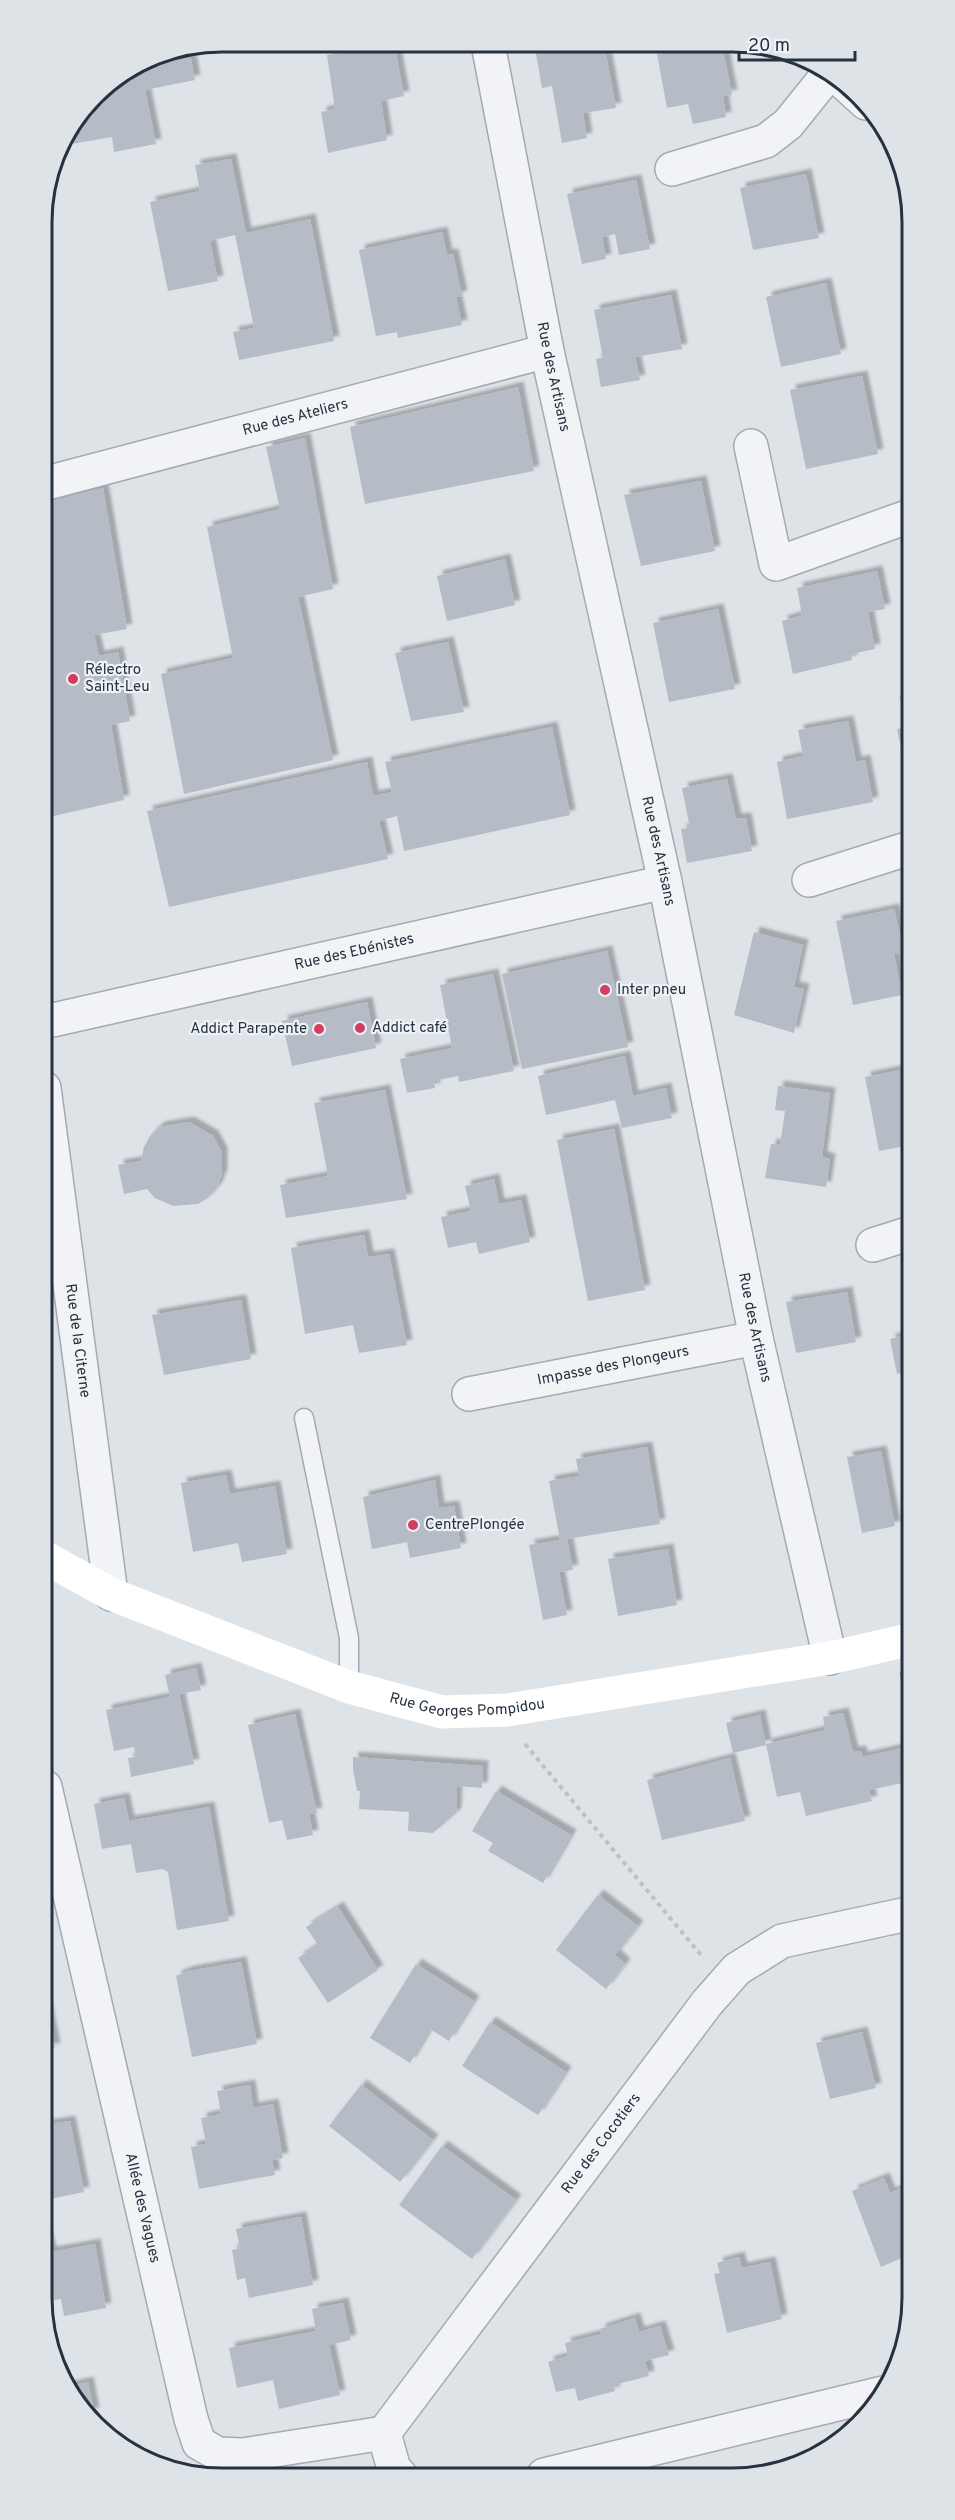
<svg xmlns="http://www.w3.org/2000/svg" width="955" height="2520" viewBox="0 0 955 2520" font-family="Overpass,sans-serif">
<defs>
<filter id="shadow"><feDropShadow dx="5.5" dy="-5.5" stdDeviation="1.5" flood-color="#0004"/></filter>
</defs>
<rect width="100%" height="100%" fill="#dee3e8"/>
<g fill="#b5bcc5" filter="url(#shadow)">
<path d="M389 43H394L404 96 381 101 387 140 328 153 321 112 335 109 327 55Z"/>
<path d="M557 44H604L616 108 583 113 587 138 562 143 552 86 542 88 535 48Z"/>
<path d="M701 45H722L732 95 723 96 726 117 693 124 688 104 667 108 657 54Z"/>
<path d="M189 49 195 80 145 90 156 144 114 152 112 137 60 146 103 87 154 56Z"/>
<path d="M231 159 246 233 310 219 334 341 239 360 233 332 254 328 235 235 210 241 218 281 168 291 150 202 200 191 195 165Z"/>
<path d="M806 174 819 238 753 250 740 188Z"/>
<path d="M636 180 650 249 619 255 615 234 602 237 606 259 582 264 567 194Z"/>
<path d="M442 232 447 255 453 254 462 296 456 297 462 325 398 338 397 332 376 336 359 250Z"/>
<path d="M826 283 841 354 781 367 766 297Z"/>
<path d="M671 295 682 349 635 357 640 380 601 387 596 359 603 358 594 310Z"/>
<path d="M862 376 878 454 806 469 790 390Z"/>
<path d="M518 387 534 471 365 504 350 427Z"/>
<path d="M305 438 333 589 298 597 333 760 184 794 161 674 233 658 207 527 280 509 266 447Z"/>
<path d="M701 481 715 551 641 566 624 495Z"/>
<path d="M103 488 127 629 94 635 99 656 118 652 130 721 111 725 124 800 45 818 43 503Z"/>
<path d="M505 559 515 605 447 621 437 576Z"/>
<path d="M877 571 885 609 868 612 875 649 851 654 852 660 793 674 782 621 802 615 797 588Z"/>
<path d="M718 609 735 689 669 702 653 623Z"/>
<path d="M448 642 464 712 411 721 395 653Z"/>
<path d="M910 681V706L899 698Z"/>
<path d="M848 721 856 762 865 760 873 802 787 819 777 762 803 756 798 730Z"/>
<path d="M910 726V764L905 765 897 729Z"/>
<path d="M552 727 570 815 404 851 397 816 379 821 388 859 169 907 147 811 367 762 373 796 392 792 385 762Z"/>
<path d="M727 779 736 819 746 818 752 851 687 863 681 829 690 828 682 788Z"/>
<path d="M894 909 904 952 894 954 902 995 853 1005 836 921Z"/>
<path d="M754 932 803 945 794 987 804 989 794 1033 734 1015Z"/>
<path d="M607 951 628 1047 522 1069 502 974Z"/>
<path d="M493 974 514 1071 459 1082 458 1076 434 1081 435 1088 407 1093 400 1059 452 1048 440 985Z"/>
<path d="M367 1002 376 1048 292 1066 282 1021Z"/>
<path d="M625 1056 633 1096 666 1088 672 1118 622 1128 615 1100 546 1115 538 1076Z"/>
<path d="M911 1068V1145L879 1151 865 1077Z"/>
<path d="M778 1086 830 1093 822 1157 830 1159 826 1187 765 1178 771 1144 780 1145 785 1111 775 1110Z"/>
<path d="M385 1090 407 1199 286 1218 280 1185 328 1176 314 1103Z"/>
<path d="M189 1122 213 1136 222 1153V1174L217 1187 208 1198 198 1204 173 1206 155 1198 147 1189 124 1194 118 1165 141 1161 144 1147 150 1136 159 1127Z"/>
<path d="M614 1129 645 1290 588 1301 557 1140Z"/>
<path d="M494 1179 499 1204 521 1200 530 1242 479 1254 476 1242 448 1248 441 1217 471 1211 465 1186Z"/>
<path d="M364 1235 368 1257 389 1254 407 1345 359 1353 353 1325 305 1334 291 1248Z"/>
<path d="M847 1292 856 1342 796 1353 786 1302Z"/>
<path d="M241 1300 251 1359 164 1375 152 1315Z"/>
<path d="M911 1334V1371L897 1374 890 1339Z"/>
<path d="M647 1447 660 1524 567 1539 573 1570 559 1572 567 1615 543 1620 529 1545 560 1540 549 1481 579 1476 576 1459Z"/>
<path d="M881 1451 895 1526 862 1533 847 1457Z"/>
<path d="M226 1475 230 1494 275 1486 287 1554 242 1562 238 1543 193 1552 181 1483Z"/>
<path d="M435 1480 439 1508 454 1506 461 1548 410 1558 407 1542 372 1549 363 1497Z"/>
<path d="M668 1549 677 1605 618 1616 608 1559Z"/>
<path d="M196 1668 201 1690 179 1694 194 1764 131 1777 128 1758 136 1757 134 1747 114 1751 106 1710 170 1697 165 1675Z"/>
<path d="M912 1670V1696L905 1697 899 1672Z"/>
<path d="M843 1713 853 1752 861 1751 862 1757 912 1746V1781L869 1790 872 1801 806 1816 800 1792 777 1797 766 1744 825 1730 823 1717Z"/>
<path d="M295 1714 317 1813 309 1814 313 1835 287 1840 282 1820 269 1823 248 1725Z"/>
<path d="M760 1715 766 1745 733 1753 726 1723Z"/>
<path d="M353 1757 483 1766 482 1788 457 1786 456 1813 433 1833 408 1831 409 1812 359 1809 360 1791H357L353 1769Z"/>
<path d="M730 1758 745 1821 662 1840 647 1780Z"/>
<path d="M496 1791 571 1835 543 1883 488 1851 493 1843 472 1831Z"/>
<path d="M124 1798 129 1821 209 1807 229 1921 177 1930 168 1872 163 1869 136 1873 131 1844 102 1849 94 1804Z"/>
<path d="M598 1895 638 1926 615 1955 625 1964 606 1989 556 1950Z"/>
<path d="M338 1907 378 1970 328 2003 298 1958 318 1945 306 1927Z"/>
<path d="M241 1962 257 2044 192 2057 176 1976 189 1971Z"/>
<path d="M416 1964 474 2001 449 2041 430 2029 410 2063 370 2038Z"/>
<path d="M45 2000 55 2048 45 2050Z"/>
<path d="M490 2022 566 2072 538 2115 462 2066Z"/>
<path d="M862 2032 876 2088 830 2099 816 2043Z"/>
<path d="M250 2085 253 2108 273 2104 283 2158 272 2160 275 2175 199 2189 191 2147 206 2144 201 2118 221 2114 217 2091Z"/>
<path d="M361 2085 433 2140 400 2182 329 2126Z"/>
<path d="M70 2121 84 2192 45 2200V2125Z"/>
<path d="M442 2146 516 2200 472 2259 399 2205Z"/>
<path d="M884 2178 890 2193 904 2187 912 2208 913 2253 881 2267 852 2191Z"/>
<path d="M301 2217 313 2285 249 2298 245 2278 237 2280 232 2250 240 2248 236 2229Z"/>
<path d="M45 2231 51 2252 95 2244 106 2308 64 2316 61 2299 45 2302Z"/>
<path d="M739 2257 742 2268 770 2262 782 2319 727 2333 714 2274 720 2273 717 2263Z"/>
<path d="M343 2303 351 2340 329 2345 340 2395 279 2409 273 2380 237 2388 229 2348 316 2331 312 2309Z"/>
<path d="M635 2318 639 2332 660 2326 669 2355 645 2361 649 2376 614 2385 615 2391 578 2401 575 2388 556 2392 548 2362 568 2356 565 2343 601 2334 600 2329Z"/>
<path d="M88 2382 94 2413 87 2414 66 2387Z"/>
</g>
<g fill="none" stroke-linecap="round" stroke-linejoin="round">
<defs>
<path id="service" d="M304 1418 349 1638V1687"/>
<g id="minor">
<path id="s1" d="M488 44 547 351 665 882 756 1338 830 1658"/>
<path d="M844 83 866 103"/>
<path d="M672 169 766 141 788 124 829 73"/>
<path d="M751 446 776 564 910 516"/>
<path id="s2" d="M43 484 547 351"/>
<path d="M809 880 910 848"/>
<path id="s3" d="M44 1022 665 882"/>
<path id="s4" d="M44 1088 111 1594"/>
<path d="M873 1245 911 1233"/>
<path id="s5" d="M469 1394 756 1338"/>
<path id="s6" d="M45 1787 191 2419 199 2443 218 2454 243 2455 384 2433"/>
<path id="s7" d="M384 2433 707 2003 737 1969 782 1941 912 1913"/>
<path d="M384 2433 394 2469 400 2475"/>
<path d="M544 2475 883 2393"/>
</g>
</defs>
<use href="#service" stroke="#a3aab2" stroke-width="21"/>
<use href="#minor" stroke="#a3aab2" stroke-width="36"/>
<path stroke="#bcc1c7" stroke-width="4" stroke-dasharray="4.5 4.5" stroke-linecap="butt" d="M525 1744 701 1955"/>
<use href="#service" stroke="#f1f3f6" stroke-width="18"/>
<use href="#minor" stroke="#f1f3f6" stroke-width="33"/>
<path stroke="#fff" stroke-width="33" id="s8" d="M44 1557 111 1594 349 1687 442 1712 507 1710 830 1658 912 1639"/>
</g>
<g fill="#d23e61" stroke="#eef2f6" stroke-width="2">
<circle cx="73" cy="679" r="6"/>
<circle cx="605" cy="990" r="6"/>
<circle cx="360" cy="1028" r="6"/>
<circle cx="319" cy="1029" r="6"/>
<circle cx="413" cy="1525" r="6"/>
</g>
<g text-anchor="middle" dominant-baseline="central" stroke-width="4.5" stroke-linejoin="round" paint-order="stroke">
<g font-size="15" fill="#273240" stroke="#eef2f6">
<text stroke="none"><textPath href="#s1" startOffset="339">Rue des Artisans</textPath></text>
<text stroke="none"><textPath href="#s2" startOffset="261">Rue des Ateliers</textPath></text>
<text stroke="none"><textPath href="#s1" startOffset="825">Rue des Artisans</textPath></text>
<text stroke="none"><textPath href="#s3" startOffset="318">Rue des Ebénistes</textPath></text>
<text stroke="none"><textPath href="#s1" startOffset="1311">Rue des Artisans</textPath></text>
<text stroke="none"><textPath href="#s4" startOffset="255">Rue de la Citerne</textPath></text>
<text stroke="none"><textPath href="#s5" startOffset="147">Impasse des Plongeurs</textPath></text>
<text stroke="none"><textPath href="#s8" startOffset="453">Rue Georges Pompidou</textPath></text>
<text stroke="none"><textPath href="#s7" startOffset="362">Rue des Cocotiers</textPath></text>
<text stroke="none"><textPath href="#s6" startOffset="432">Allée des Vagues</textPath></text>
</g>
<g font-size="15" fill="#273240" stroke="#eef2f6" text-anchor="start">
<text x="85" y="670">Rélectro<tspan x="85" dy="17">Saint-Leu</tspan></text>
<text x="617" y="990">Inter pneu</text>
<text x="372" y="1028">Addict café</text>
<text x="307" y="1029" text-anchor="end">Addict Parapente</text>
<text x="425" y="1525">CentrePlongée</text>
</g>
</g>
<path d="M0 0H955V2520H0ZM222 52H732A170 170 0 0 1 902 222V2298A170 170 0 0 1 732 2468H222A170 170 0 0 1 52 2298V222A170 170 0 0 1 222 52Z" fill="#dee3e7" fill-rule="evenodd"/>
<path fill="none" stroke="#273240" stroke-width="3" d="M222 52H732A170 170 0 0 1 902 222V2298A170 170 0 0 1 732 2468H222A170 170 0 0 1 52 2298V222A170 170 0 0 1 222 52Z"/>
<path d="M739 51v9h116v-9" fill="none" stroke="#273240" stroke-width="3"/>
<text x="748" y="51" font-size="18" fill="#273240" stroke="#eef2f6" stroke-width="4.5" paint-order="stroke">20 m</text>
</svg>
